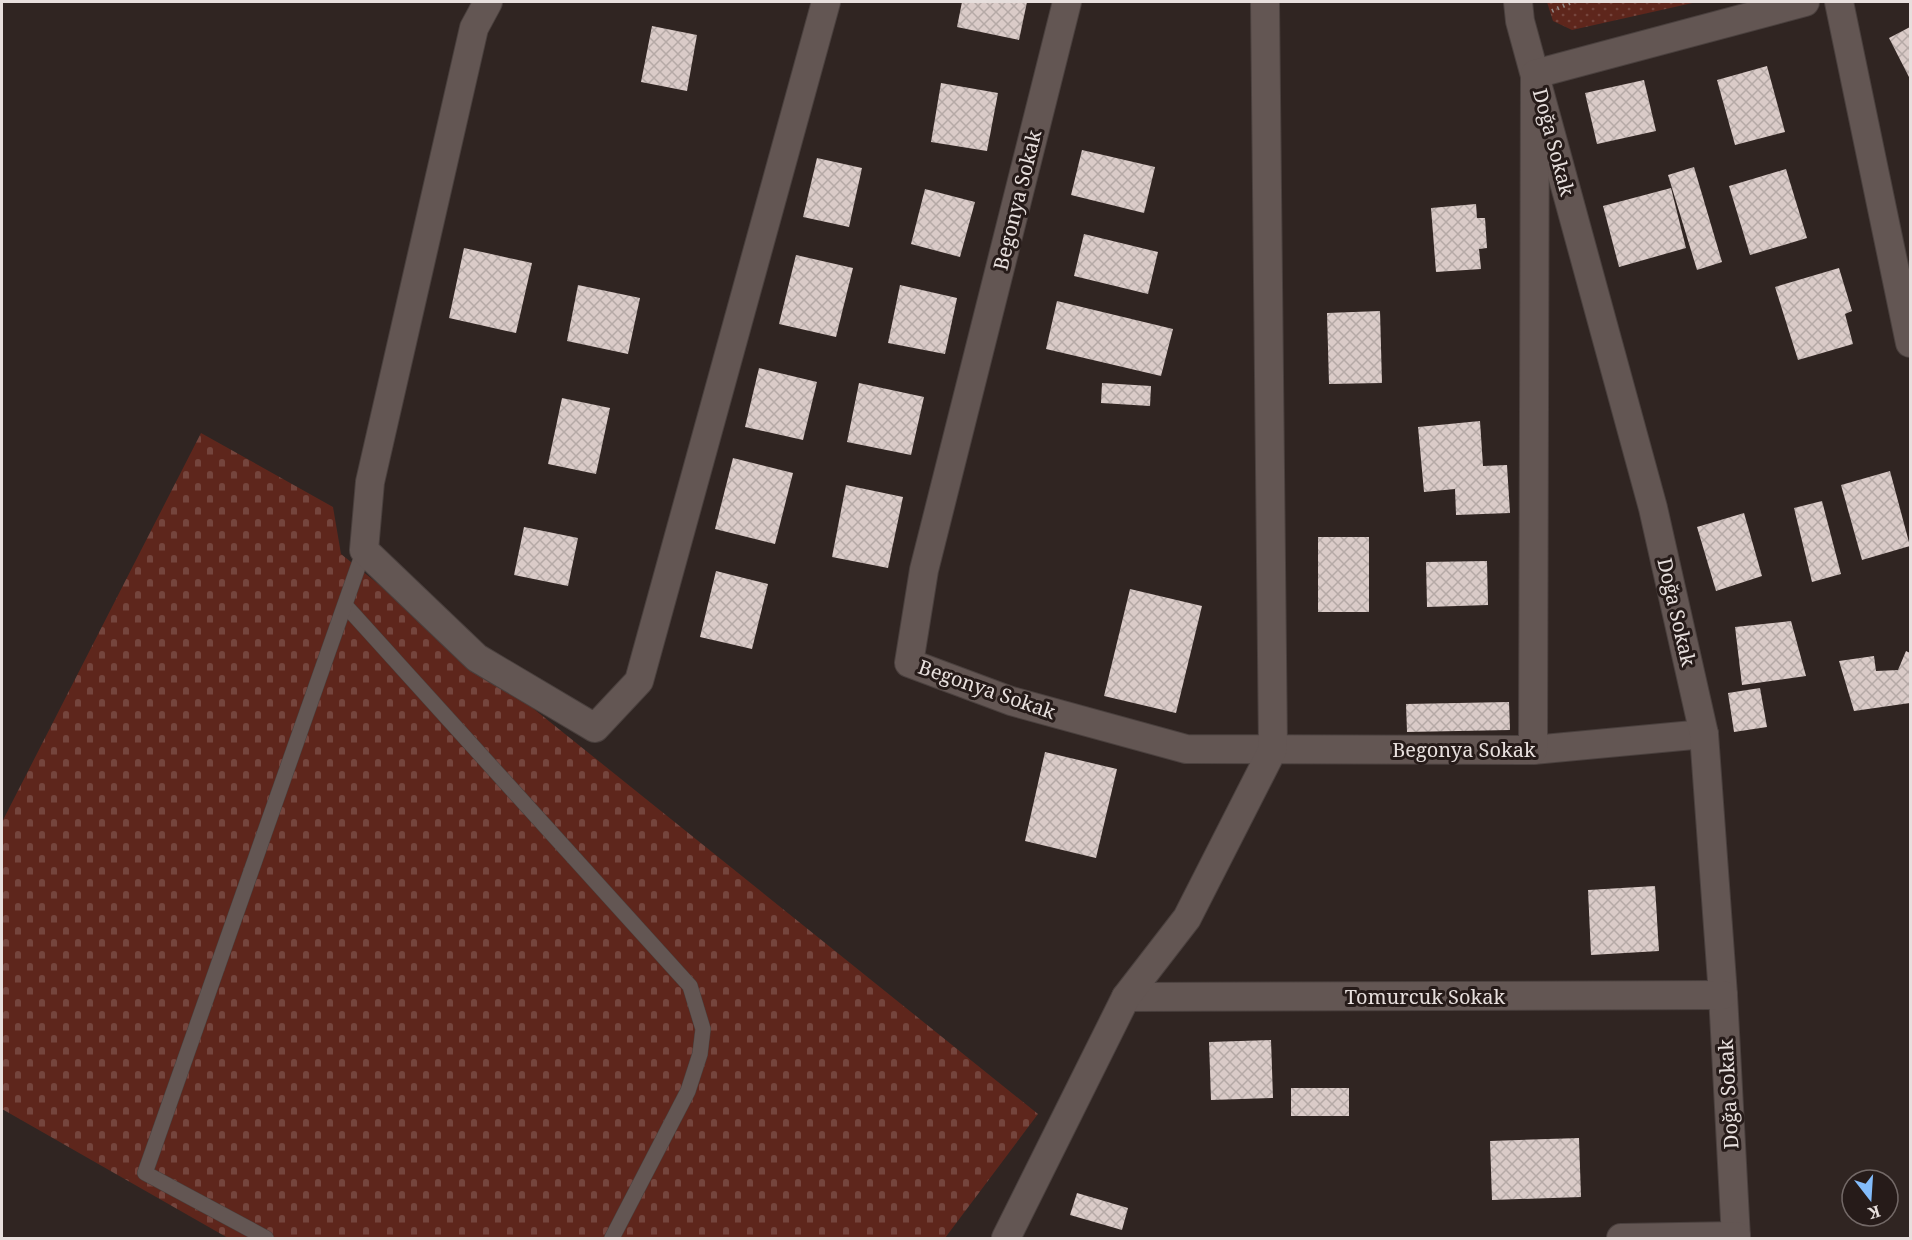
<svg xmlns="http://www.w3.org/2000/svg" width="1912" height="1240" viewBox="0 0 1912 1240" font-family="'Noto Serif',serif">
<defs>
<pattern id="cemetery-stones" width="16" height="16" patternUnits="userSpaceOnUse" patternTransform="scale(1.5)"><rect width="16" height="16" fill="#5e261c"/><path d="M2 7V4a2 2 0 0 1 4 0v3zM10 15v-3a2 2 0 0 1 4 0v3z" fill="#75453d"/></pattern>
<pattern id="park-dots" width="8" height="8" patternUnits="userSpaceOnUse" patternTransform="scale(1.5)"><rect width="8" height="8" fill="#5e261c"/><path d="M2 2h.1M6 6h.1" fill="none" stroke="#75453d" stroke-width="1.8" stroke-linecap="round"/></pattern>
<pattern id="building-cross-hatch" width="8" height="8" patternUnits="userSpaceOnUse" patternTransform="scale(1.5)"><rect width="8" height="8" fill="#dacbc8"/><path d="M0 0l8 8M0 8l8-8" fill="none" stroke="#b5a9a6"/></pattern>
</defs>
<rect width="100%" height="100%" fill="#302522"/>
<path fill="url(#cemetery-stones)" d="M201 433 333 507 341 554 1038 1114 945 1238H228L2 1109V822Z"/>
<path fill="url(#park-dots)" d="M1547 2H1697L1572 30 1553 21Z"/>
<g fill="url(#building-cross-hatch)">
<path d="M962 2H1027L1019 40 957 27Z"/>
<path d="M652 26 697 35 687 91 641 82Z"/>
<path d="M1910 27V79L1889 38Z"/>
<path d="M1767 66 1785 132 1735 145 1717 80Z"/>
<path d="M1644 80 1656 131 1597 144 1585 93Z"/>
<path d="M941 83 998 93 987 151 931 142Z"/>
<path d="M1082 150 1155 167 1144 213 1071 195Z"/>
<path d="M817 158 862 168 849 227 803 217Z"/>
<path d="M1694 167 1722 262 1697 270 1668 175Z"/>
<path d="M1786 169 1807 238 1750 255 1729 186Z"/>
<path d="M1671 188 1686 248 1619 267 1603 206Z"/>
<path d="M925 189 975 202 960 257 911 244Z"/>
<path d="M1476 204 1477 218H1485L1487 248 1479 249 1481 269 1436 272 1431 208Z"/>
<path d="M1084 234 1158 252 1148 294 1074 276Z"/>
<path d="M464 248 532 263 516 333 449 318Z"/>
<path d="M796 255 853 268 836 337 779 324Z"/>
<path d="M1839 268 1852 311 1845 314 1853 344 1798 360 1775 287Z"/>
<path d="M578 285 640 298 628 354 567 341Z"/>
<path d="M900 285 957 298 945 354 888 343Z"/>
<path d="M1057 301 1173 329 1161 376 1046 349Z"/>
<path d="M1380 311 1382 383 1329 384 1327 313Z"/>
<path d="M759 368 817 382 803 440 745 427Z"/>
<path d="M859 383 924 397 911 455 847 442Z"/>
<path d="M1102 383 1151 386 1150 406 1101 403Z"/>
<path d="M562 398 610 408 596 474 548 464Z"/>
<path d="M1480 421 1483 466 1507 465 1510 513 1456 515 1455 489 1424 492 1418 427Z"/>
<path d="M733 458 793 473 775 544 715 529Z"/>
<path d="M1890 471 1910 546 1862 560 1841 485Z"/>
<path d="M846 485 903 497 888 568 832 557Z"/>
<path d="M1822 501 1841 574 1812 582 1794 508Z"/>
<path d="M1744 513 1762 576 1716 591 1697 527Z"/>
<path d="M524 527 578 538 568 586 514 575Z"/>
<rect x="1318" y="537" width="51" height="75"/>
<path d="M1487 561 1488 605 1427 607 1426 562Z"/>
<path d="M716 571 768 584 752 649 700 637Z"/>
<path d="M1130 589 1202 606 1176 713 1104 696Z"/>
<path d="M1791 621 1806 676 1742 685 1735 627Z"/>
<path d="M1906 651 1910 653V703L1854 711 1839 661 1874 656 1876 671 1898 670Z"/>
<path d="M1760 688 1767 727 1734 732 1728 693Z"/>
<path d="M1509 702 1510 730 1407 732 1406 704Z"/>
<path d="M1045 752 1117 769 1096 858 1025 841Z"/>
<path d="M1655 886 1659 951 1591 955 1588 890Z"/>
<path d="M1271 1040 1273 1098 1211 1100 1209 1042Z"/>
<rect x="1291" y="1088" width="58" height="28"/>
<path d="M1579 1138 1581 1197 1492 1200 1490 1141Z"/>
<path d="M1077 1193 1128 1208 1122 1230 1070 1215Z"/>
</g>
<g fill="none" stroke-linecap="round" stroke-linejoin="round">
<defs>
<g id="lane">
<path d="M345 605 690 986 703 1029 700 1054 688 1091 612 1238"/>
<path d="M266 1238 145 1173 364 550"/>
</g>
<g id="street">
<path d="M488 2 474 28 370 482 364 550 477 658 595 728 639 681 826 2"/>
<path d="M1067 2 924 570 909 663 1011 701 1186 749 1533 750 1704 734"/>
<path d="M1518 2 1520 21 1653 508 1704 734 1723 995 1736 1238"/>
<path d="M1839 2 1910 343"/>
<path d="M1533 750 1535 74 1805 2"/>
<path d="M1126 997 1723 995"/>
<path d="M1006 1238 1126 997 1187 918 1273 749 1265 2"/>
<path d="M1621 1238 1736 1236"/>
</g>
</defs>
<use href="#lane" stroke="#4a403e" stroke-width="16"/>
<use href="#street" stroke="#4a403e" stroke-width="30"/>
<path stroke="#938a87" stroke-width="4" stroke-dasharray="1.5 4.5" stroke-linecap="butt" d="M1552 11 1572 2"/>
<use href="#lane" stroke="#635653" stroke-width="15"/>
<use href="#street" stroke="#635653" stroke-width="28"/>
</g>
<g text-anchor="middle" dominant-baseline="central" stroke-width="6" stroke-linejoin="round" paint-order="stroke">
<g font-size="20" fill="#e7dfdd" stroke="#261b19">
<text transform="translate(1554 142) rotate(75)">Doğa Sokak</text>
<text transform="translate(1017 200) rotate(-76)">Begonya Sokak</text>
<text transform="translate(1677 612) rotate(77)">Doğa Sokak</text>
<text transform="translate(987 689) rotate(19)">Begonya Sokak</text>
<text x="1464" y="749">Begonya Sokak</text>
<text x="1425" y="996">Tomurcuk Sokak</text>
<text transform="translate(1728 1094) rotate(-93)">Doğa Sokak</text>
</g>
</g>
<rect width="1912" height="1240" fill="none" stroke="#e7dfdd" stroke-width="6"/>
<g transform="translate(1870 1198) rotate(163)"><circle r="28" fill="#261b19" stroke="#736967" stroke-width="1.5"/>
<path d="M0-4.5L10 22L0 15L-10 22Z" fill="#83bcfb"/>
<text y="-9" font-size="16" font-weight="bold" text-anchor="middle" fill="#e7dfdd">K</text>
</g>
</svg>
